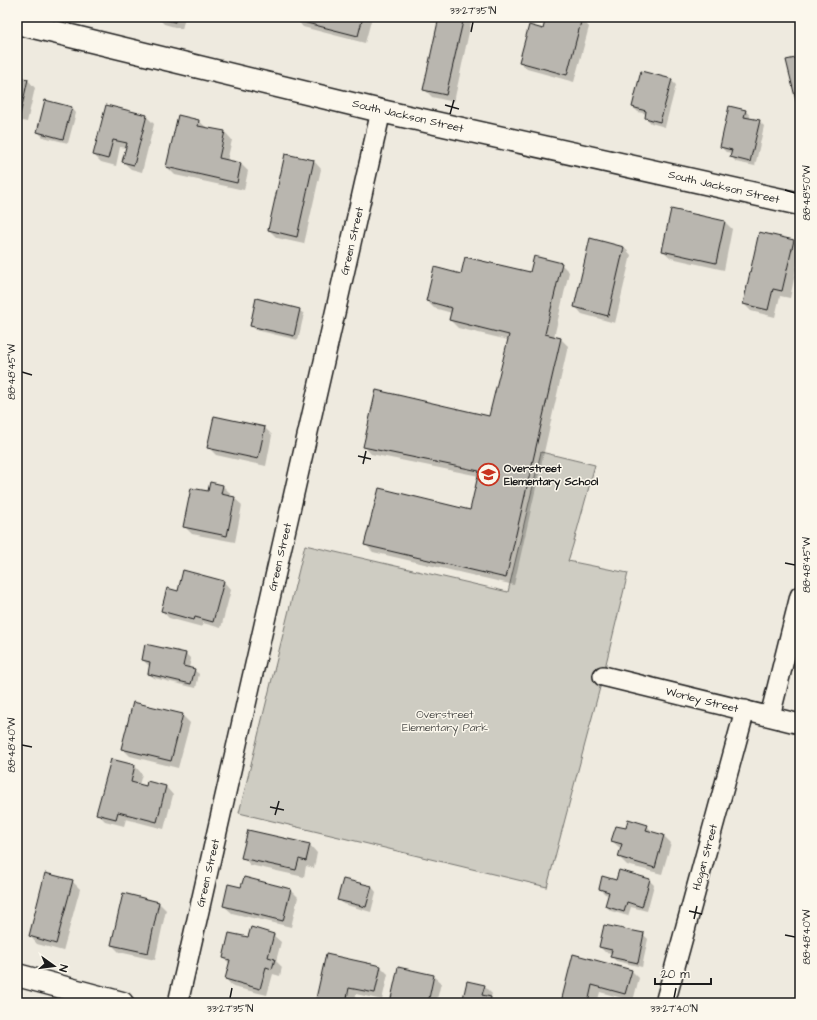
<svg xmlns="http://www.w3.org/2000/svg" width="817" height="1020" viewBox="0 0 817 1020" font-family="'Architects Daughter',sans-serif">
<rect width="100%" height="100%" fill="#eeeadf"/>
<filter id="ink" filterUnits="userSpaceOnUse"><feTurbulence type="fractalNoise" baseFrequency=".025" numOctaves="2"/><feDisplacementMap in="SourceGraphic" scale="8" xChannelSelector="R" yChannelSelector="G"/><feConvolveMatrix kernelMatrix="1 2 1 2 8 2 1 2 1" color-interpolation-filters="sRGB"/></filter>
<g filter="url(#ink)">
<path fill="#ceccc2" stroke="#75746f" d="M541 452 595 465 573 545 568 561 628 573 603 676 547 887 239 813 305 545 508 592Z"/>
<g fill="#0003">
<path d="M157 17H185L182 29 164 24Z"/>
<path d="M296 17H372L365 43 303 27 296 19Z"/>
<path d="M417 17H429L428 19Z"/>
<path d="M440 17H472V18L454 102 432 97 424 89Z"/>
<path d="M547 17H574L582 19 589 27 574 82 527 69 520 62 544 30Z"/>
<path d="M17 78 28 80 35 88 27 122 17 120Z"/>
<path d="M671 80 676 85 665 127 651 123 646 118 647 114 638 112 633 107Z"/>
<path d="M107 106 146 116 154 124 142 172 131 169 123 162 127 148 120 147 116 166 101 162 94 155Z"/>
<path d="M72 108 76 113 68 143 43 137 38 132Z"/>
<path d="M746 111 750 116V119L759 121 764 126 755 166 736 162 732 157 733 153 726 152 721 147Z"/>
<path d="M199 121 207 128 225 132 232 140 227 161 241 164 248 171 244 190 175 175 167 167Z"/>
<path d="M314 161 321 169 304 244 277 238 269 230Z"/>
<path d="M672 210 725 222 732 229 724 270 671 258 663 251Z"/>
<path d="M793 241 800 247V251L790 298 780 296 775 317 751 311 744 304Z"/>
<path d="M624 247 631 255 615 323 582 314 575 306Z"/>
<path d="M561 264 569 272 554 337 561 339 568 346 514 585 373 552 366 545 471 511 479 476 371 454 364 446 490 418 508 340 458 328 450 320 452 313 434 308 427 301 461 275 530 274Z"/>
<path d="M299 310 304 314 298 340 256 330 251 325Z"/>
<path d="M215 417 265 428 272 435 266 466 216 455 208 447Z"/>
<path d="M223 486 230 493 229 497 234 498 242 505 235 542 192 534 185 527 208 493Z"/>
<path d="M184 571 224 582 231 590 221 628 203 623 202 627 169 618 162 611 178 592Z"/>
<path d="M186 654 191 659 189 668 194 670 199 674 196 688 154 678 149 674 151 666 148 665 143 660Z"/>
<path d="M182 715 190 723 178 768 130 756 122 748Z"/>
<path d="M135 766 142 774 139 785 147 788 166 787 173 795 164 829 126 819 124 826 105 821 97 813Z"/>
<path d="M647 826 654 833 664 836 671 843 662 874 627 865 619 857 622 849 620 848 612 841 626 830Z"/>
<path d="M310 845 317 853 314 868 306 866 304 877 250 865 243 857Z"/>
<path d="M649 880 654 885 647 911 631 907 628 916 611 911 606 906 609 895 605 894 600 889 617 881Z"/>
<path d="M72 881 80 889 63 951 37 944 30 936Z"/>
<path d="M372 887 376 892 371 912 343 904 339 899Z"/>
<path d="M242 888 290 889 298 897 291 927 232 913 224 906Z"/>
<path d="M123 894 159 903 166 910 155 960 119 952 112 945Z"/>
<path d="M643 934 648 939 642 967 616 961 612 956V953L605 952 600 947Z"/>
<path d="M273 935 281 942 276 961 282 967 280 976 273 974 267 995 233 987 226 979 230 964 224 958Z"/>
<path d="M574 956 631 970 639 978 633 1001 600 992 597 1003H564L562 1002Z"/>
<path d="M381 967 388 974 382 1000 356 994 355 1003H316Z"/>
<path d="M433 976 441 983 436 1003H391Z"/>
<path d="M484 986 492 994 490 998 495 1003H463Z"/>
</g>
<g fill="#b9b6af" stroke="#1c1c1c">
<path d="M155 17H176L175 22Z"/>
<path d="M295 17H363L358 36 295 20Z"/>
<path d="M439 17H464L446 95 423 90Z"/>
<path d="M546 17H578L582 18 567 75 519 62 529 25 543 29Z"/>
<path d="M800 57V117L786 60Z"/>
<path d="M641 71 672 79 660 122 645 118 646 111 632 107Z"/>
<path d="M17 77 28 79 20 115H17Z"/>
<path d="M45 100 72 107 63 139 37 132Z"/>
<path d="M106 105 147 115 134 165 122 162 127 143 113 140 108 159 93 155Z"/>
<path d="M729 106 746 110 744 117 760 120 750 162 730 157 732 150 720 147Z"/>
<path d="M178 115 199 120 198 126 225 131 219 158 241 163 237 183 166 167Z"/>
<path d="M285 154 314 160 297 237 268 230Z"/>
<path d="M671 209 725 221 716 263 662 251Z"/>
<path d="M759 232 794 240 782 291 773 289 768 310 743 304Z"/>
<path d="M590 238 624 247 608 316 574 307Z"/>
<path d="M534 256 562 263 545 334 561 338 506 578 364 545 379 488 470 510 479 471 363 447 376 390 489 416 509 335 449 320 452 308 426 301 434 267 461 274 465 257 530 272Z"/>
<path d="M256 298 300 309 294 336 250 326Z"/>
<path d="M214 416 265 427 258 459 207 448Z"/>
<path d="M210 482 223 485 221 494 235 497 227 536 183 527 191 488 208 491Z"/>
<path d="M183 570 224 581 213 622 195 617 194 620 161 611 167 588 178 591Z"/>
<path d="M145 644 186 653 183 666 195 669 191 684 148 674 150 662 142 660Z"/>
<path d="M133 702 183 714 171 761 121 749Z"/>
<path d="M111 759 135 765 131 782 146 786 147 781 166 786 157 822 118 812 116 819 96 814Z"/>
<path d="M628 819 648 825 646 830 664 835 655 868 618 857 622 844 611 841 616 826 626 828Z"/>
<path d="M248 830 310 844 306 861 299 859 296 870 241 858Z"/>
<path d="M619 870 650 879 642 907 627 902 624 912 605 906 609 892 599 889 602 876 616 880Z"/>
<path d="M45 873 73 880 56 944 29 936Z"/>
<path d="M244 877 291 889 283 921 223 906 228 884 241 887Z"/>
<path d="M343 879 372 886 366 907 337 900Z"/>
<path d="M123 893 159 902 148 953 111 945Z"/>
<path d="M604 925 644 933 638 963 610 957 612 950 599 947Z"/>
<path d="M251 927 274 934 268 957 275 959 272 969 266 967 260 989 225 979 230 960 223 958 229 933 248 937Z"/>
<path d="M326 954 381 966 375 993 349 988 346 1003H315Z"/>
<path d="M573 954 632 970 625 994 592 985 588 1003H566L561 1002Z"/>
<path d="M398 967 434 975 428 1003H390Z"/>
<path d="M467 981 485 985 482 995 491 997 490 1003H462Z"/>
</g>
<g fill="none" stroke-linecap="round" stroke-linejoin="round">
<defs>
<g id="street">
<path d="M603 676 800 724"/>
<path d="M770 716 800 596"/>
<path d="M178 1003 381 111"/>
<path d="M665 1003 745 710"/>
</g>
<g id="secondary">
<path d="M17 23 381 111 800 204"/>
<path d="M17 975 122 1003"/>
</g>
</defs>
<use href="#street" stroke="#1c1c1c" stroke-width="22"/>
<use href="#secondary" stroke="#1c1c1c" stroke-width="25"/>
<use href="#street" stroke="#fbf7ec" stroke-width="19"/>
<use href="#secondary" stroke="#fbf7ec" stroke-width="22"/>
</g>
</g>
<path fill="none" stroke="#1c1c1c" stroke-width="1.5" d="M471 32 473 22M445 105 459 109M450 114 454 100M785 190 795 193M22 372 32 375M358 456 371 459M363 464 366 451M785 563 795 565M22 745 32 747M270 807 284 810M275 815 279 801M689 911 702 914M694 919 697 906M785 935 795 937M230 998 232 988M674 998 676 988"/>
<defs>
<symbol id="school-ring" viewBox="-11 -11 22 22"><circle r="9.5" fill="#fbf7ec" stroke="#c8321e" stroke-width="1.5"/><path d="M0-5L7-2L0 1L-7-2ZM-4 1L0 2.5L4 1V4Q0 6-4 4Z" fill="#c8321e"/></symbol>
</defs>
<g fill-rule="evenodd">
<use href="#school-ring" x="476" y="462" width="25" height="25"/>
</g>
<g text-anchor="middle" dominant-baseline="central" stroke-width="3" stroke-linejoin="round" paint-order="stroke">
<g font-size="11" fill="#1c1c1c" stroke="#fbf7ec">
<text transform="translate(408 116) rotate(13)">South Jackson Street</text>
<text transform="translate(724 187) rotate(13)">South Jackson Street</text>
<text transform="translate(352 241) rotate(-77)">Green Street</text>
<text transform="translate(280 557) rotate(-77)">Green Street</text>
<text transform="translate(702 700) rotate(14)">Worley Street</text>
<text transform="translate(705 857) rotate(-75)">Hogan Street</text>
<text transform="translate(208 873) rotate(-77)">Green Street</text>
</g>
<g font-size="11" font-weight="bold" fill="#1c1c1c" stroke="#fbf7ec" text-anchor="start">
<text x="504" y="468">Overstreet<tspan x="504" dy="13">Elementary School</tspan></text>
</g>
<g font-size="11" fill="#51514e" stroke="#fbf7ec">
<text x="445" y="714">Overstreet<tspan x="445" dy="13">Elementary Park</tspan></text>
</g>
</g>
<rect width="817" height="1020" fill="none" stroke="#fbf7ec" stroke-width="44"/>
<g transform="translate(54 966) rotate(104)" stroke="#fbf7ec" stroke-width="3" paint-order="stroke">
<path d="M0-3L7 15L0 10L-7 15Z" fill="#1c1c1c"/>
<text y="-6" font-size="11" font-weight="bold" text-anchor="middle" fill="#1c1c1c">N</text>
</g>
<path d="M655 978v6h56v-6" fill="none" stroke="#1c1c1c" stroke-width="2"/>
<text x="661" y="978" font-size="12" fill="#1c1c1c" stroke="#fbf7ec" stroke-width="3" paint-order="stroke">20 m</text>
<rect x="22" y="22" width="773" height="976" fill="none" stroke="#1c1c1c" stroke-width="1.5"/>
<g font-size="10" text-anchor="middle" fill="#1c1c1c">
<text x="473" y="14">33°27'35"N</text>
<text transform="translate(806 193) rotate(-90)" y="4">88°48'50"W</text>
<text transform="translate(11 372) rotate(-90)" y="4">88°48'45"W</text>
<text transform="translate(806 565) rotate(-90)" y="4">88°48'45"W</text>
<text transform="translate(11 745) rotate(-90)" y="4">88°48'40"W</text>
<text transform="translate(806 937) rotate(-90)" y="4">88°48'40"W</text>
<text x="230" y="1012">33°27'35"N</text>
<text x="674" y="1012">33°27'40"N</text>
</g>
</svg>
